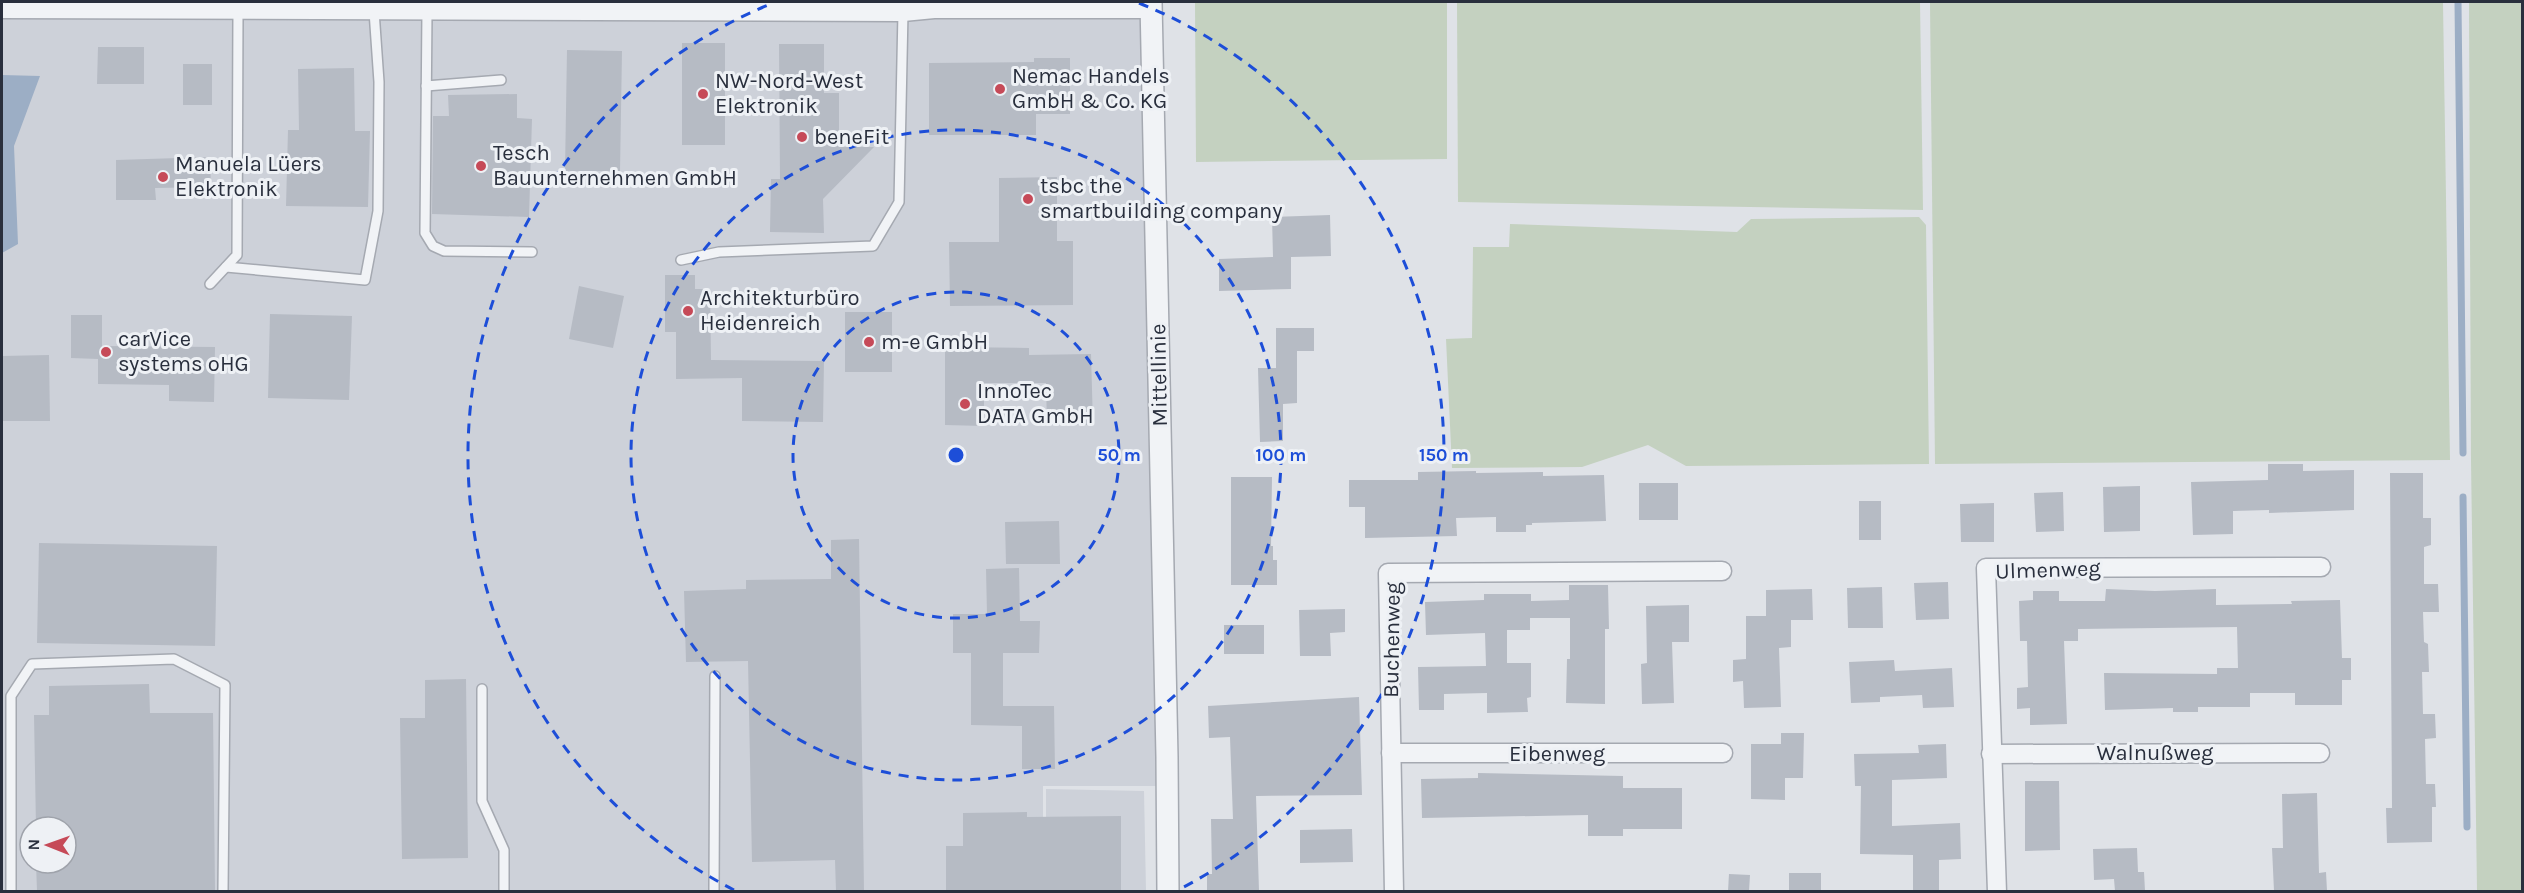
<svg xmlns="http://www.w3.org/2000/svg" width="2524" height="893" viewBox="0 0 2524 893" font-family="Karla,sans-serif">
<rect width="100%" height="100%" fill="#dfe2e7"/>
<g fill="#cdd1d9" fill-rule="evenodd">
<path d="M2 2H931L1152 9 1167 786H1043V891L2 892ZM30 827H66V863H30Z"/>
<path d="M1046 789 1144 791 1146 891H1046Z"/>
</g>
<g fill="#c4d1c0">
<path d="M1195 2H1447V159L1196 162Z"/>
<path d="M1457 2H1920L1923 210 1458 202Z"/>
<path d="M1930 2H2443L2450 460 1935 464Z"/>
<path d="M2469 2H2522V891H2477L2471 460Z"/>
<path d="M1919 217 1926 225 1929 464 1686 466 1648 445 1582 467 1452 468 1446 339 1472 338 1473 247H1509L1510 224 1737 232 1751 219Z"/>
</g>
<path fill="#9caec5" d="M2 75 40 76 14 146 18 244 2 253Z"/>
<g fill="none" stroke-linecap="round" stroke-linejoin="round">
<g stroke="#9caec5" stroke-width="7">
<path d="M2458 2 2463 453"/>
<path d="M2463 497 2467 827"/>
</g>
</g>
<g fill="#b6bbc4">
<rect x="682" y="43" width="43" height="102"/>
<path d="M779 44H824V93H839V147H874L823 199 824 233 770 232 771 179H780Z"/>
<path d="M98 47H144V84H97Z"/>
<path d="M567 50 622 51 620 171H565Z"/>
<path d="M1034 58H1070V114H1036V135H929V63L1034 62Z"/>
<rect x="183" y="64" width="29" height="41"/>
<path d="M354 68 355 131H370L368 207 286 206 288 130H299L298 69Z"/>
<path d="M517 94V118L532 119 529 217 432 214 433 116H449L448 95Z"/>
<path d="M210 157 211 187 155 188 156 200H116V160Z"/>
<path d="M1057 177V241H1073V305L950 306 949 242H999V178Z"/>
<path d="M1330 215 1331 256 1291 257V289L1219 291V259L1273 257 1272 217Z"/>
<path d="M665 275H695V289H710L711 360 824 361 823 422 742 421V378L676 379V332H665Z"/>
<path d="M579 286 624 296 613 348 569 339Z"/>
<rect x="845" y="312" width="47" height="60"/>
<path d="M270 314 352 316 349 400 268 398Z"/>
<path d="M71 315H102V346L215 347 214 402 169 401V385L98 384V359L71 358Z"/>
<path d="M1276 328H1314V351H1297V403L1283 404V441L1260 442 1258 368H1276Z"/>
<path d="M945 347 1029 348V355L1091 354 1093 425H1047L1046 383H984V426L945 425Z"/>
<path d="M49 355 50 421H2V356Z"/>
<path d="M2268 464H2303V471L2354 470V510L2269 513V510L2233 511V534L2193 535 2191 482 2268 480Z"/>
<path d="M1476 471V473L1543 472V476L1604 475 1606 521 1532 523V525H1526V532H1496V517L1456 518 1457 536 1365 538V507H1349V480H1418V472Z"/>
<path d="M2390 473H2423V518H2431V545L2424 547V584H2438L2439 612H2423L2424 642 2428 644 2429 672H2422L2423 714H2435L2436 738 2425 739 2426 784H2435L2436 807H2432V842L2387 843 2386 808H2392Z"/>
<path d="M1231 477H1272L1271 546H1273V560H1277V585H1231Z"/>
<rect x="1639" y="483" width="39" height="37"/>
<path d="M2140 486V531L2104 532 2103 487Z"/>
<path d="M2063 492 2064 531 2036 532 2034 493Z"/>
<rect x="1859" y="501" width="22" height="39"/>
<path d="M1994 503V542H1961L1960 504Z"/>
<path d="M1059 521 1060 564H1006L1005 522Z"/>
<path d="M859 539 864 891H836L835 860 752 862 748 661 686 662 684 591 746 589V580L831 579V540Z"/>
<path d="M39 543 217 546 215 646 37 643Z"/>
<path d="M1019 568 1020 621H1040L1039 653H1003V706H1054L1055 769H1022V726L971 725V653H953V614H987L986 569Z"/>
<path d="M1948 582 1949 619 1916 620 1914 583Z"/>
<path d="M1569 585H1608L1609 629H1605V704L1566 703 1567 659H1570V618H1530V630H1507V663H1531V697L1527 698 1528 712 1487 713V693L1444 694V710H1419L1418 667 1486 666 1485 633 1426 635 1425 602 1484 600V594H1531V601L1569 600Z"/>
<path d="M1882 587 1883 628H1848L1847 588Z"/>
<path d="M1812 589 1813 620H1791V647L1779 648 1781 707 1744 708 1743 681 1733 682V660L1746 659V616H1766V590Z"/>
<path d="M2106 589 2155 591 2216 589V605L2292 604 2291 601 2340 600 2342 658H2351V680H2342V705H2295V693H2250V707H2198V712H2173V708L2105 710 2104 673 2217 674V668H2238L2237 627 2078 629V641H2064L2067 724 2030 725V708L2017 709V688L2028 687 2027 641H2020L2019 601 2033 600V591H2059V601H2105Z"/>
<path d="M1689 605V642H1672L1674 703 1642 704 1641 664 1647 663 1646 606Z"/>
<path d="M1345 609V632L1330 633 1331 656H1300L1299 610Z"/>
<rect x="1224" y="625" width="40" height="29"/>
<path d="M1894 660 1895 671 1952 668 1954 707 1923 708 1922 695 1880 697V702L1851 703 1849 662Z"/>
<path d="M466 679 468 858 402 859 400 718H425V680Z"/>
<path d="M149 684 150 713H213L215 891H37L36 863H66V827H36L34 715H49V686Z"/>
<path d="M1359 697 1362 795 1256 796 1259 891H1207V874H1212L1211 819H1233L1230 737 1209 738 1208 706Z"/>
<path d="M1781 733H1804L1803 778H1785V800L1751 799V744H1781Z"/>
<path d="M1946 744 1947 778 1892 780V826L1960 823 1961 859 1939 860V891H1913V855L1860 854 1861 786H1855L1854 754 1919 753 1918 745Z"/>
<path d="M1478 773 1623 776V788H1682V829H1623V836H1588V815L1422 818 1421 779 1478 778Z"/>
<path d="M2025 781H2059L2060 850 2025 851Z"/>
<path d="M2317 793 2319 873 2326 872 2327 891H2274L2272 848H2283L2282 794Z"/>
<path d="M1027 812V817L1121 816V891H946V846H963V813Z"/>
<path d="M1352 829 1353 862 1300 863V830Z"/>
<path d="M2137 848 2138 872H2144L2145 891H2115L2114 879 2094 880 2093 849Z"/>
<rect x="1789" y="873" width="32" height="18"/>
<path d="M1729 874 1750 875 1749 891H1728Z"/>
</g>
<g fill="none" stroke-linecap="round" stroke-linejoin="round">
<defs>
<g id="service">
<path d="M427 11 425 233 433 246 444 251 532 252"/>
<path d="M426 86 501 80"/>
<path d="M681 260 719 252 873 246 899 202 903 12"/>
<path d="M226 267 365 280 378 211 379 82 374 11"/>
<path d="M210 284 237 255 238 11"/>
<path d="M482 689V801L504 850V892"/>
<path d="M11 892V696L32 664 174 659 225 685 223 892"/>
<path d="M714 892 715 676"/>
</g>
<g id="minor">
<path d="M2 9 903 12 934 9H1152"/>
<path d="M1391 753H1723"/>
<path d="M1991 754 2320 753"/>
<path d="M1394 892 1388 573 1722 571"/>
<path d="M1997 892 1986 568 2321 567"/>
</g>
<path id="tertiary" d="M1151 2 1167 757 1168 892"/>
</defs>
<use href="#service" stroke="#a5a9b1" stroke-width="12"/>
<use href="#minor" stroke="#a5a9b1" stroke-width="21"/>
<use href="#tertiary" stroke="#a5a9b1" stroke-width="24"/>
<use href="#service" stroke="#f1f3f6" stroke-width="9"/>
<use href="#minor" stroke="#f1f3f6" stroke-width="18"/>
<use href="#tertiary" stroke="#f1f3f6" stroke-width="21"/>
</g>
<g fill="none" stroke="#1d4ed8" stroke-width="3" stroke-dasharray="10 8">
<circle cx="956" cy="455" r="163"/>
<circle cx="956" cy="455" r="325"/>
<path d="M734 890A488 488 0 0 1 773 3M1139 3A488 488 0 0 1 1178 890"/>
</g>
<g fill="#c64a58" stroke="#eef1f5" stroke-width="2">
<circle cx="1000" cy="89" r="6"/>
<circle cx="703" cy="94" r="6"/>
<circle cx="802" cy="137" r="6"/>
<circle cx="481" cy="166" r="6"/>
<circle cx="163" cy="177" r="6"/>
<circle cx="1028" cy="199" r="6"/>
<circle cx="688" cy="311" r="6"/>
<circle cx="869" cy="342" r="6"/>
<circle cx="106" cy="352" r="6"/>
<circle cx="965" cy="404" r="6"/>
</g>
<g text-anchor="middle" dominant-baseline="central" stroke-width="6" stroke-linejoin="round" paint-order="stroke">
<g font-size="22" fill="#292f3d" stroke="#eef1f5" text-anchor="start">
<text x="1012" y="76">Nemac Handels<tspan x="1012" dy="25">GmbH &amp; Co. KG</tspan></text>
<text x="715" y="81">NW-Nord-West<tspan x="715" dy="25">Elektronik</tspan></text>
<text x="814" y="137">beneFit</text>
<text x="493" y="153">Tesch<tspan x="493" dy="25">Bauunternehmen GmbH</tspan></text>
<text x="175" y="164">Manuela Lüers<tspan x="175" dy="25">Elektronik</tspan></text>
<text x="1040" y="186">tsbc the<tspan x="1040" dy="25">smartbuilding company</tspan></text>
<text x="700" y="298">Architekturbüro<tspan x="700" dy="25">Heidenreich</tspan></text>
<text x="118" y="339">carVice<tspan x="118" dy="25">systems oHG</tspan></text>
<text x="881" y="342">m-e GmbH</text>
<text x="977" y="391">InnoTec<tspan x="977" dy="25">DATA GmbH</tspan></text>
</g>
<g font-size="22" fill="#292f3d" stroke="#eef1f5">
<text transform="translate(1159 375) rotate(-91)">Mittellinie</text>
<text transform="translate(2048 570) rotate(-2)">Ulmenweg</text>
<text transform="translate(1392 640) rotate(-89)">Buchenweg</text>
<text x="2155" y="753">Walnußweg</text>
<text x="1557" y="754">Eibenweg</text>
</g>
</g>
<circle cx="956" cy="455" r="9" fill="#1d4ed8" stroke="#eef1f5" stroke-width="3"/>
<g font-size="18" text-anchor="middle" font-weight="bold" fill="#1d4ed8" stroke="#eef1f5" stroke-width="6" stroke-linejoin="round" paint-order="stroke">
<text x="1119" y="461">50 m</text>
<text x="1281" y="461">100 m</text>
<text x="1444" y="461">150 m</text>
</g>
<rect width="2524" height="893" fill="none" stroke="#292f3d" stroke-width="6"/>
<g transform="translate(48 845) rotate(271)"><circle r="28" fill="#eef1f5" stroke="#9fa3ab" stroke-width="1.5"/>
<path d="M0-4.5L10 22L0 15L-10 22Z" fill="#c64a58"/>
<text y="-9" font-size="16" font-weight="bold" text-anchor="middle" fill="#292f3d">N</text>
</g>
</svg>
